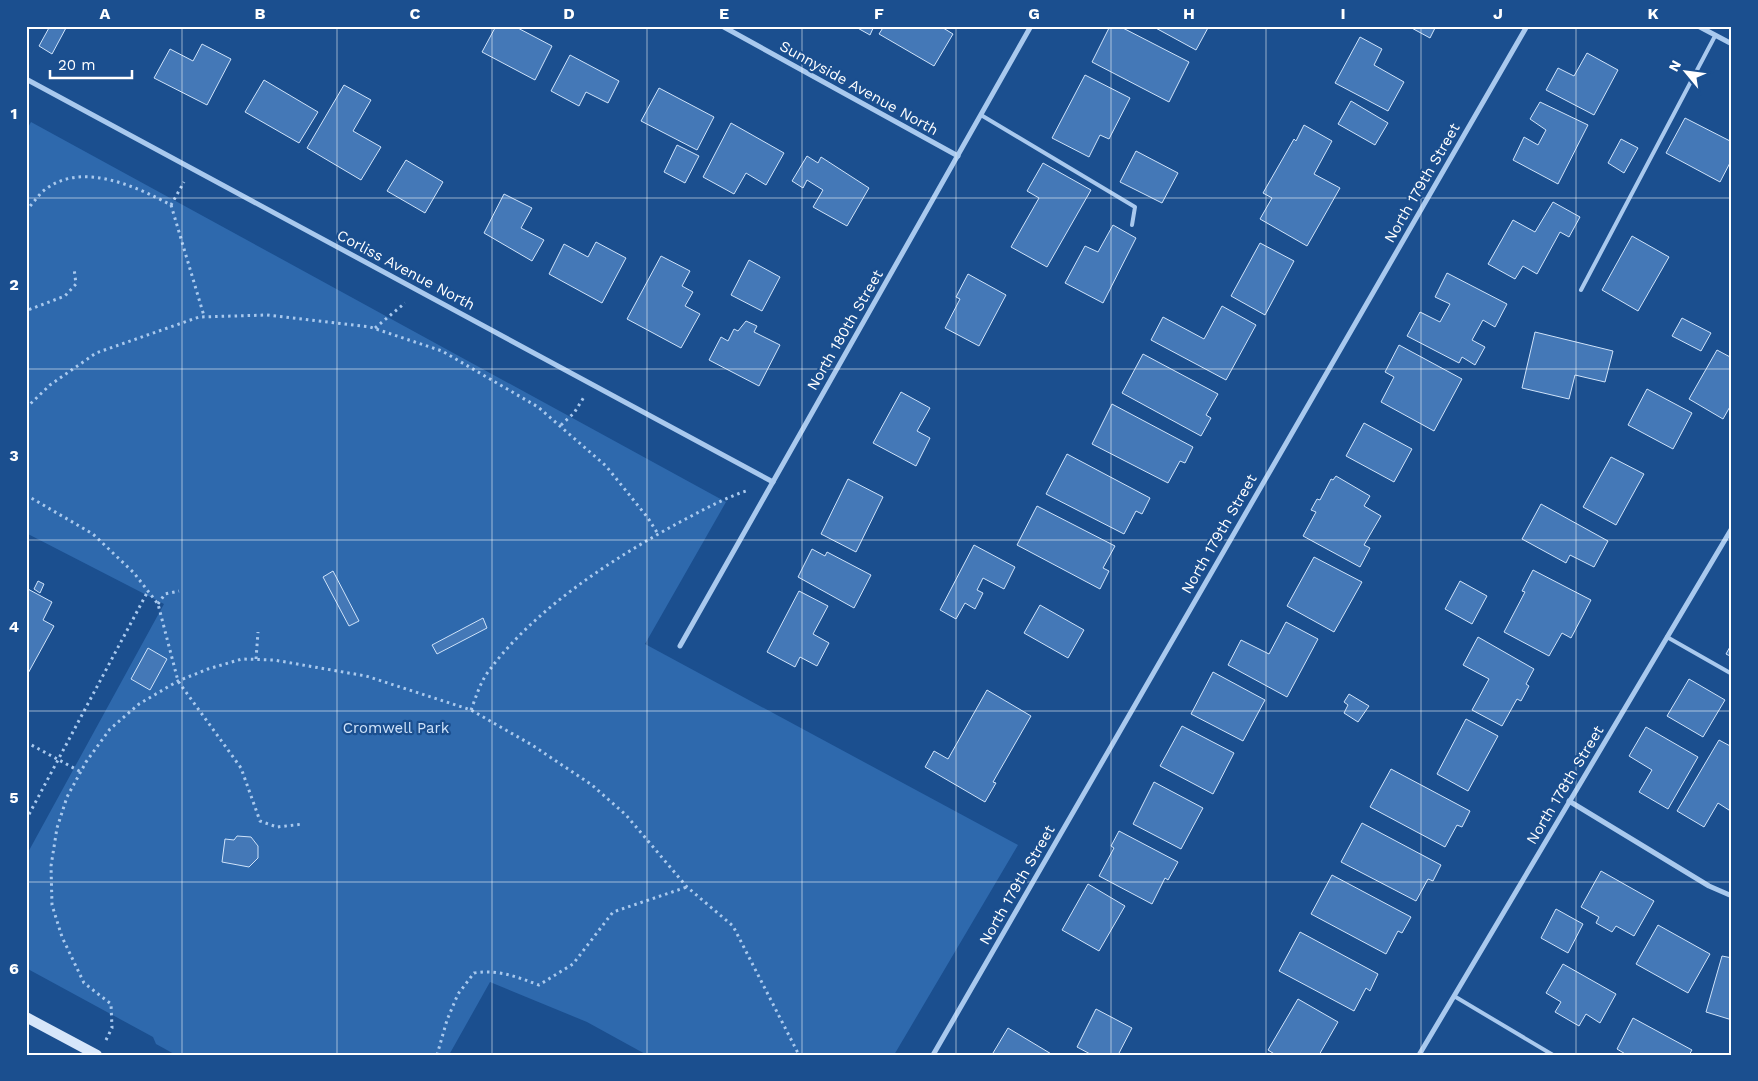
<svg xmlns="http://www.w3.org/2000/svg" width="1758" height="1081" viewBox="0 0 1758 1081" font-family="'Work Sans',sans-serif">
<rect width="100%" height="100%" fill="#1b4f8f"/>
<path fill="#2e69ad" d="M31 122 726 502 645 644 1018 845 894 1055H647L587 1022 490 982 449 1055H176L156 1044 153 1037 26 968V856L164 604 26 533V131Z"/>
<g fill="#4478b7" stroke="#cfe3fa">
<path d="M50 26H67L52 54 39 46Z"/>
<path d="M496 26H514L552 46 535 80 482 52Z"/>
<path d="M854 26H874L870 35Z"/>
<path d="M884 26H940L953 34 934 66 879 34Z"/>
<path d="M1110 26H1119L1189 62 1169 102 1092 62Z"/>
<path d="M1152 26H1209L1196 50Z"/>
<path d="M1408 26H1436L1430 38Z"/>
<path d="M1360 37 1382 49 1374 65 1404 82 1388 111 1335 83Z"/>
<path d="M202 44 231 59 207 105 154 78 170 49 193 61Z"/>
<path d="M1587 53 1618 70 1594 115 1546 90 1558 68 1574 76Z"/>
<path d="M570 55 619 81 608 103 586 92 579 106 551 91Z"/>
<path d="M1085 75 1130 98 1109 139 1100 135 1089 157 1052 138Z"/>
<path d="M264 80 318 112 299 143 245 112Z"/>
<path d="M344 85 371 100 353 131 381 147 361 180 307 148Z"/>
<path d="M659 88 714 117 697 150 641 121Z"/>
<path d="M1351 101 1388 123 1375 145 1338 124Z"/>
<path d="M1540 102 1588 125 1558 184 1513 160 1524 137 1538 145 1546 130 1530 119Z"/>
<path d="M1685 118 1732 142V159L1720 182 1666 153Z"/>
<path d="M731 123 784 153 766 185 746 173 734 194 703 177Z"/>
<path d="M1304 125 1332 141 1314 174 1340 188 1307 246 1260 219 1272 198 1263 193 1294 139 1296 141Z"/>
<path d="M1621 139 1638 148 1624 173 1608 163Z"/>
<path d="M677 145 699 156 685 183 664 172Z"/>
<path d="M1136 151 1178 173 1162 203 1120 182Z"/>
<path d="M807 156 818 163 821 157 869 188 847 226 813 207 823 190 807 180 803 188 792 181Z"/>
<path d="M406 160 443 182 425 213 387 191Z"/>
<path d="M1043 163 1091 190 1047 267 1011 247 1039 198 1027 191Z"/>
<path d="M504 194 532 208 521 228 544 240 532 261 484 233Z"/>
<path d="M1553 202 1580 217 1569 237 1560 232 1537 274 1523 266 1515 279 1488 264 1513 220 1535 232Z"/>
<path d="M1113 225 1136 238 1103 303 1065 283 1085 246 1098 252Z"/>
<path d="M1632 236 1669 257 1638 311 1602 290Z"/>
<path d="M596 242 626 258 602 303 549 274 564 244 588 257Z"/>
<path d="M1260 243 1294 261 1265 315 1231 296Z"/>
<path d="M661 256 690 271 682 286 693 292 685 306 700 314 681 348 627 319Z"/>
<path d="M749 260 780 277 762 311 731 295Z"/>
<path d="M1447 273 1507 304 1495 327 1483 320 1472 340 1485 347 1475 365 1462 357 1459 363 1407 336 1420 312 1440 322 1450 304 1435 297Z"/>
<path d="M968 274 1006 295 979 346 945 328 960 299 956 297Z"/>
<path d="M1222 306 1256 325 1226 380 1151 340 1163 317 1204 339Z"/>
<path d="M1682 318 1711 333 1701 351 1672 336Z"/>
<path d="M746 321 757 326 754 332 780 345 759 386 709 360 721 337 728 341 734 329 738 331Z"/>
<path d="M1535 332 1613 351 1605 382 1575 375 1569 399 1522 388Z"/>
<path d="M1399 345 1462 379 1434 431 1381 402 1394 377 1385 372Z"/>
<path d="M1717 350 1732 358V403L1723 419 1689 399Z"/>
<path d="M1143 354 1218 394 1206 415 1211 418 1201 436 1122 393Z"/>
<path d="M1647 389 1692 413 1673 449 1628 425Z"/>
<path d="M901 392 930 408 917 431 930 438 916 466 873 443Z"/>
<path d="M1112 404 1193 447 1185 463 1180 461 1168 483 1092 444Z"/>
<path d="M1364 423 1412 449 1394 482 1346 456Z"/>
<path d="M1067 454 1150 498 1142 514 1136 511 1124 534 1046 494Z"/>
<path d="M1611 457 1644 474 1616 525 1583 507Z"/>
<path d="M1336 476 1370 496 1364 506 1381 516 1364 545 1370 548 1360 567 1303 536 1316 512 1311 510 1317 499 1320 500 1331 479 1333 480Z"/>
<path d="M848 479 883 497 856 552 821 534Z"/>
<path d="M1541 504 1608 541 1594 567 1570 555 1566 563 1522 539Z"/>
<path d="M1037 506 1115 546 1103 568 1109 571 1100 589 1017 545Z"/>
<path d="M974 545 1015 567 1004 589 983 578 977 590 983 593 975 609 965 603 956 619 940 610Z"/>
<path d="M812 549 825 556 827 552 871 575 854 608 798 577Z"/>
<path d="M1314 557 1362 582 1334 632 1287 606Z"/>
<path d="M1533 570 1591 600 1571 638 1562 633 1549 656 1504 632 1525 592 1522 591Z"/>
<path d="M333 571 359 621 349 626 323 577Z"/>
<path d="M38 581 44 584 40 593 34 589Z"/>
<path d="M1460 581 1487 596 1472 624 1445 609Z"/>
<path d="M26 588 52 602 43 620 54 626 26 677Z"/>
<path d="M799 591 828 606 813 634 829 643 817 666 800 657 795 667 767 652Z"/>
<path d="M1040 605 1084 630 1068 658 1024 633Z"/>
<path d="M483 618 487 628 437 654 432 645Z"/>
<path d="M1286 622 1318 639 1287 697 1228 665 1241 640 1269 654Z"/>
<path d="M1478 637 1534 669 1526 684 1529 686 1521 701 1517 699 1502 726 1472 710 1489 679 1463 665Z"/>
<path d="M1732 643V657L1726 654Z"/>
<path d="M148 648 167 659 150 690 131 679Z"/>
<path d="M1213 672 1265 700 1243 741 1191 714Z"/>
<path d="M1689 679 1725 700 1703 737 1667 716Z"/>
<path d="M987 690 1031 716 993 782 996 783 985 802 925 767 934 751 948 759Z"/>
<path d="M1349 694 1369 706 1358 722 1344 713 1348 705 1344 702Z"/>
<path d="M1466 719 1498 736 1468 791 1437 774Z"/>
<path d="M1182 726 1234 753 1213 794 1160 766Z"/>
<path d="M1646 727 1698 757 1668 809 1639 792 1652 770 1629 756Z"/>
<path d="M1719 740 1732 747V812L1718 803 1704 827 1677 811Z"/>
<path d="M1391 769 1470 811 1462 827 1457 825 1445 847 1370 807Z"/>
<path d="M1154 782 1203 808 1181 849 1133 824Z"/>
<path d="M1362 823 1441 865 1433 881 1428 879 1416 901 1341 862Z"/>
<path d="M1119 831 1178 862 1168 880 1165 878 1152 904 1099 876 1114 848 1111 846Z"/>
<path d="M237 836 251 837 258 846V858L249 867 222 862 225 839 234 840Z"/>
<path d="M1601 871 1654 901 1634 936 1616 926 1612 932 1596 923 1599 917 1581 907Z"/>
<path d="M1332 875 1411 917 1402 933 1398 931 1386 954 1311 914Z"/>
<path d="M1088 884 1125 906 1099 951 1062 930Z"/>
<path d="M1556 909 1583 924 1568 953 1541 938Z"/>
<path d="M1658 925 1710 954 1688 993 1636 964Z"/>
<path d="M1300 932 1378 974 1370 991 1366 988 1354 1011 1279 971Z"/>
<path d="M1722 956 1732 958V1020L1706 1012Z"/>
<path d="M1563 964 1616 994 1600 1023 1586 1014 1579 1026 1555 1012 1561 1002 1546 993Z"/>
<path d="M1298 999 1338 1022 1319 1055H1276L1268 1050Z"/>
<path d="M1096 1009 1132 1028 1118 1055H1092L1077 1047Z"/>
<path d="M1633 1018 1692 1050 1689 1055H1627L1617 1049Z"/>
<path d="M1008 1028 1053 1055H995L993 1053Z"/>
</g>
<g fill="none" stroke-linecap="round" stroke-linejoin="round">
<g stroke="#a9c9ee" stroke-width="3" stroke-dasharray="2.5 4" stroke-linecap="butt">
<path d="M171 205 204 316"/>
<path d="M26 211C31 205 36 199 41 193 78 159 135 186 171 205L184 182"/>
<path d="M26 305 28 310 65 296 76 284 74 268"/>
<path d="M375 328 405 303"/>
<path d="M26 408 50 385 96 353 199 317 267 315 370 327 442 351 538 407 606 466 648 518 658 534"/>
<path d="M561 425 574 413 584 397"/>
<path d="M26 495 93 534 134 573 158 604 178 681 241 768 260 821 277 827 303 824"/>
<path d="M158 604 165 594 179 591"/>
<path d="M256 659 258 632"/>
<path d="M471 710C476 697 480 683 488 672 534 609 612 559 680 522 703 510 724 498 749 490"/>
<path d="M26 742 81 772"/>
<path d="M26 820 148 591"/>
<path d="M106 1040 112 1028 111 1004 84 983 62 937 52 905 51 866 57 828 67 797 86 762 110 729 139 704 178 681 208 669 242 659 274 660 366 676 471 710 532 745 592 785 626 815 687 887 733 926 799 1055"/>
<path d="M437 1055 447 1020 458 994 474 973C498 969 517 977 539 985L573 964 613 912 687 887"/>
</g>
<g stroke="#a9c9ee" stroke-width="4">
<path d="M981 115 1135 207 1132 225"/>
<path d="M1581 290 1715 36"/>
<path d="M1667 637 1732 674"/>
<path d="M1454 996 1553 1055"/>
</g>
<g stroke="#a9c9ee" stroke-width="5">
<path d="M722 26 958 156"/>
<path d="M1698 26 1732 44"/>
<path d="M26 79 773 482"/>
<path d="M680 646 1031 26"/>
<path d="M1569 801 1709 886 1732 896"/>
<path d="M933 1055 1527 26"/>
<path d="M1419 1055 1732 528"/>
</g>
<path stroke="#d6e6fa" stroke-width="10" d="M26 1017 97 1055"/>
</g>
<path fill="none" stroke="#fff" stroke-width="1" stroke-opacity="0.55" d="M182 26V1055M337 26V1055M492 26V1055M647 26V1055M802 26V1055M956 26V1055M1111 26V1055M1266 26V1055M1421 26V1055M1576 26V1055M26 198H1732M26 369H1732M26 540H1732M26 711H1732M26 882H1732"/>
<g text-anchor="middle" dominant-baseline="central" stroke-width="4.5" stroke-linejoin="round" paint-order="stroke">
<g font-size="15" fill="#fff" stroke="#1b4f8f">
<text transform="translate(859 88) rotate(29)">Sunnyside Avenue North</text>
<text transform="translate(1422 183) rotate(-60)">North 179th Street</text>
<text transform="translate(406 270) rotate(28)">Corliss Avenue North</text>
<text transform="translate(845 330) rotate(-60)">North 180th Street</text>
<text transform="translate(1219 534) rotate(-60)">North 179th Street</text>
<text transform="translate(1565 785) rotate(-59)">North 178th Street</text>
<text transform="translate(1017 885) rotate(-60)">North 179th Street</text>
</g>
<g font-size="15" fill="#cfe3fa" stroke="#1b4f8f">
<text x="396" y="728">Cromwell Park</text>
</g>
</g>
<rect width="1758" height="1081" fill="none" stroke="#1b4f8f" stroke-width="55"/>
<g transform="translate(1686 72) rotate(299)" stroke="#1b4f8f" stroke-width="4" paint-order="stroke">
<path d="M0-4L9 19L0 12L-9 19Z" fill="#ffffff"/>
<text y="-8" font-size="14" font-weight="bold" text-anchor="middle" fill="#ffffff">N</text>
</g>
<path d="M50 70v8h82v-8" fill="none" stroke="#ffffff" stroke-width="2.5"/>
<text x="58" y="70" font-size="15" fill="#ffffff" stroke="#1b4f8f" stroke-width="4" paint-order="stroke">20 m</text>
<rect x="28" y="28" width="1702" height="1026" fill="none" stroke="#fff" stroke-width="2"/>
<g font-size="16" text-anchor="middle" font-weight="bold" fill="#fff">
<text x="105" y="19">A</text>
<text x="260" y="19">B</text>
<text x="415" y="19">C</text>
<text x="569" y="19">D</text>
<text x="724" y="19">E</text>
<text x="879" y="19">F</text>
<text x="1034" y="19">G</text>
<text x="1189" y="19">H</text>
<text x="1343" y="19">I</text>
<text x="1498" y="19">J</text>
<text x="1653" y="19">K</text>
<text x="14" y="119">1</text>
<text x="14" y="290">2</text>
<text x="14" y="461">3</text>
<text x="14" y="632">4</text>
<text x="14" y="803">5</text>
<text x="14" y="974">6</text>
</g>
</svg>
